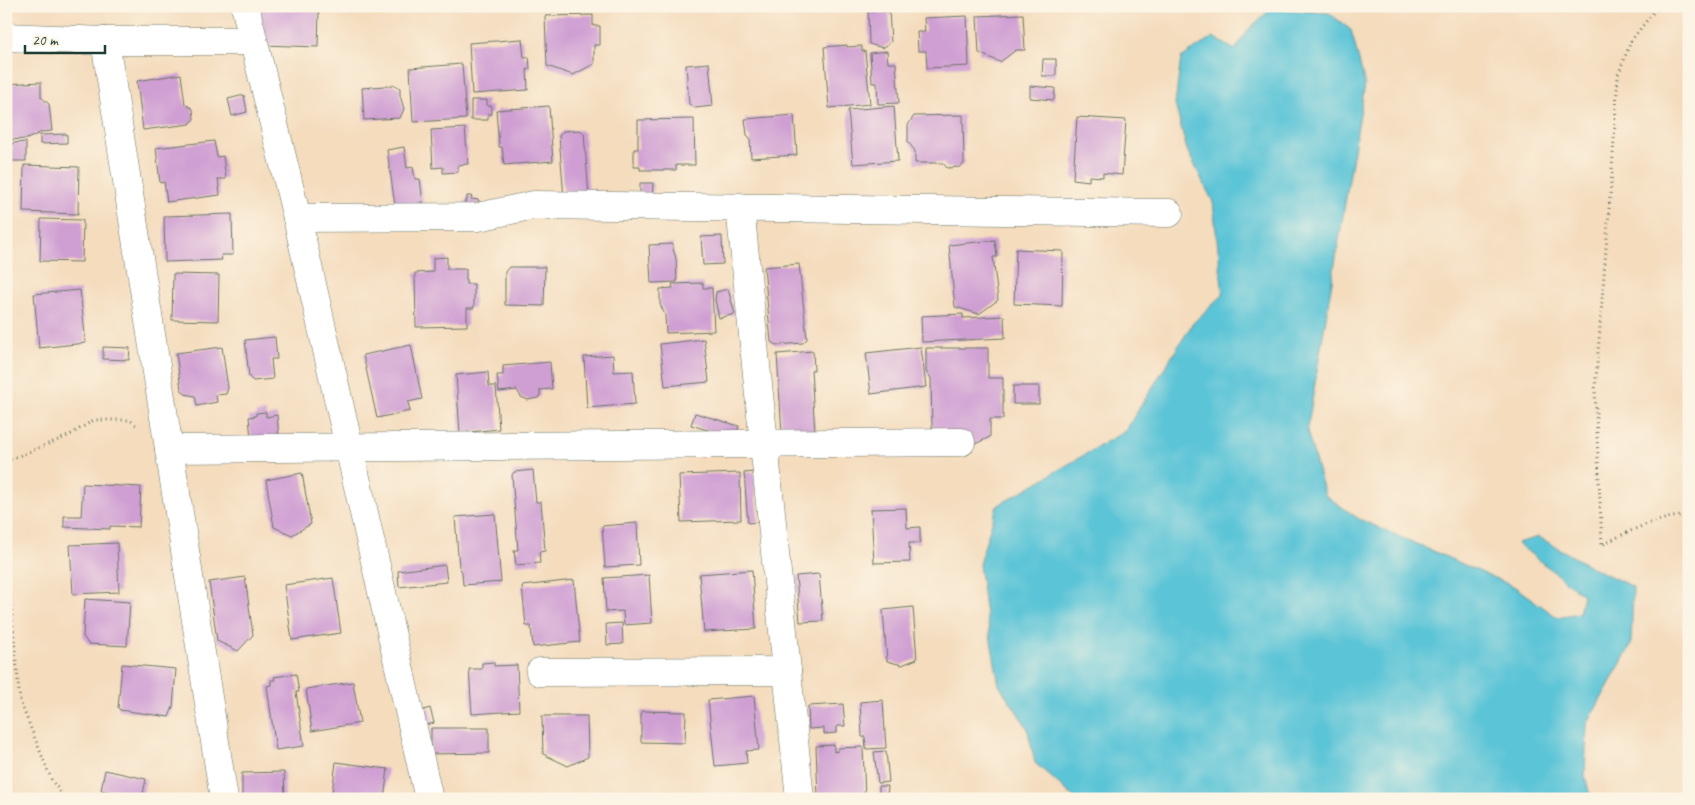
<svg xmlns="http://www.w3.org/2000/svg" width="1695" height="805" viewBox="0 0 1695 805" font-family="Caveat,sans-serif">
<rect width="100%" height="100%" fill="#fcf5e5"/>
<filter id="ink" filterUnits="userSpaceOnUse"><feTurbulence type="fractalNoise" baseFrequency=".02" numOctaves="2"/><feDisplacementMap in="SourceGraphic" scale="10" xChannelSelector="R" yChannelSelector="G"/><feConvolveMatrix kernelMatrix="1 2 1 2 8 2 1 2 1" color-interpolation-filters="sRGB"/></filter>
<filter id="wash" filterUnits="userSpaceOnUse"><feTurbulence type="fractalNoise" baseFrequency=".0096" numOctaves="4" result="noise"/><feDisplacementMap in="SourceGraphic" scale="20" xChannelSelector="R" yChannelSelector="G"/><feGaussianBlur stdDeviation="1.12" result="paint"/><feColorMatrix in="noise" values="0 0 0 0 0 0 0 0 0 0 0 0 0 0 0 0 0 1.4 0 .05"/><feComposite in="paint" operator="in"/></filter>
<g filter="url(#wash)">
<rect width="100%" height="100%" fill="#f4dcbd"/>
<path fill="#5bc4d7" stroke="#3d8086" d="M1271 9 1329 13 1351 30 1365 84 1307 431 1325 495 1359 519 1515 587 1557 617 1579 613 1583 595 1517 543 1539 537 1591 567 1633 587 1631 645 1587 724 1585 776 1591 799H1076L1035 763 1027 727 999 685 985 608 979 564 997 506 1125 431 1193 323 1223 295 1213 202 1187 150 1175 104 1181 58 1213 37 1235 50 1249 29Z"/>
<g id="blocks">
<g fill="#cf9ed3">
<path d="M260 7 319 9 318 47 263 45 260 27Z"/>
<path d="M889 11 891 42 883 48 869 44 868 12Z"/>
<path d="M1023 14 1025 50H1016L1000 62 979 53 977 16Z"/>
<path d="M593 15V26H600V45H594V64L573 75 547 66 545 16Z"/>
<path d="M967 16 969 66 927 68 926 51H918L917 32H925L924 18Z"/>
<path d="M522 39 524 58 529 57 530 69H527L528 90 472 94 469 43Z"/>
<path d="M847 45V47L862 46V51H865L870 104 829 108 824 47Z"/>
<path d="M887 51 888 63H896L899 103 878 104 877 83H872L870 53Z"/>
<path d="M1043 59H1056V76H1042Z"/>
<path d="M709 63 713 106 695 108 689 104 686 65Z"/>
<path d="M462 64 466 119 413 122 410 68Z"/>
<path d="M181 74 185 104 193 109 194 119 190 124 143 130 137 81Z"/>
<path d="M41 82V97L49 104 52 131 42 132 27 139 6 140V84Z"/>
<path d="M395 85 400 88V95L404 109 400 118 364 120 362 88Z"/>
<path d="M1030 86 1055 88 1054 100 1030 98Z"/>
<path d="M244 95 247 112 232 116 228 99Z"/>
<path d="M471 100H487V106H492V114H488V120H471Z"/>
<path d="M549 106 553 161 504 165 502 147H499L496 110Z"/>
<path d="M894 106 898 161 853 164 848 110Z"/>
<path d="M794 115 797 155 751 158 750 138 747 135 745 119Z"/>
<path d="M963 115 964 164 960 167 947 168 943 163H915V151L908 142V125L914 116Z"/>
<path d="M1077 117 1126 120 1122 175 1103 173V177L1089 176V181L1073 179Z"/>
<path d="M694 119 695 165H676V170H640V167H634V149H638V120Z"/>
<path d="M465 128 468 164 458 165V172L443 173V167L433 168 431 130Z"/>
<path d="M580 130 584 133 589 196 564 198 559 136 563 131Z"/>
<path d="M67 134V143L40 144V135Z"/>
<path d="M214 141 217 157 223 156 226 179H218L220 195 167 202 164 182 160 183 156 148Z"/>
<path d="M26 142V161H12V143Z"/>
<path d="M404 147 407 168 413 167 415 179H420L423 203 395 205 387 150Z"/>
<path d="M24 165 79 167 78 214 23 212Z"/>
<path d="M640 183H653L652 203 640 194Z"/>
<path d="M467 196H472L471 199 479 200 478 209 464 208 465 201H467Z"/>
<path d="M232 214 233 255H221L222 260 165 262 164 216Z"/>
<path d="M41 219 83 220 82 262 40 261Z"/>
<path d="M722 236 723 264 703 265 701 237Z"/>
<path d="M995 240 997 257H993L998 300 979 314 955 307 949 245Z"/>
<path d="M673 244V249L676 258 677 282 651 283 649 245Z"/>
<path d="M1016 249 1063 251 1062 306 1014 304Z"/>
<path d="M447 257V269H466V284H474V308H467V326L416 327 415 273 433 272V258Z"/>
<path d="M799 264 807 339 803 343 776 345 771 342 764 267Z"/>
<path d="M509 267H545L544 306 505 305V272Z"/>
<path d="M173 274 219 275 218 321 172 320Z"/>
<path d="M703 283V288H712L714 331 666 333 665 315 660 304V289L673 288 672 284Z"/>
<path d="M728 289 735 314 719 318 715 300 716 292Z"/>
<path d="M80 290 86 343 39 348 34 294Z"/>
<path d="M963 314V318L1004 316 1005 338 922 342 921 316Z"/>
<path d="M275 337 277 359H271L273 379 253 381 249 377 245 340Z"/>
<path d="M704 339 709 382 665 386 660 344Z"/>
<path d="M411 345 422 399 408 402 410 411 377 418 363 355Z"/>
<path d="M103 347 130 348 129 360 103 359Z"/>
<path d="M222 347 228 388 226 394 216 395 217 402 197 406 195 396 185 394 181 389 176 353Z"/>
<path d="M921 347 926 387 871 394 866 353Z"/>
<path d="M926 348H988V378H1003V419H990V437L973 445 932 429 931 378 926 372Z"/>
<path d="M813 351 814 370H811L815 432 782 434 777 354Z"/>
<path d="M613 355 614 372 633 371 635 404 587 408 584 357Z"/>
<path d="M550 362 552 389 540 390V395L538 398 528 400 521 397 517 390 499 392 497 375H503V366Z"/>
<path d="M488 372 489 386H496L499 429 460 433 456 375Z"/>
<rect x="1013" y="386" width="26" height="18"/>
<path d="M266 412V417L277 415 279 437 251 439 249 417 256 416V413Z"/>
<path d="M695 413 739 426 735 438 691 425Z"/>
<path d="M533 470 536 502H541L545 551 539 552 540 563 516 565 514 550H518L512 475 514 472Z"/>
<path d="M754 472 758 522 748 523 744 473Z"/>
<path d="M302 473 311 524 292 535 274 527 266 480Z"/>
<path d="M740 473 741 520 681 522 679 475Z"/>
<path d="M83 484 141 487 139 527 110 526V529L64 527V516H81Z"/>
<path d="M906 508 907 528 920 527V543H909L910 562 874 563 871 509Z"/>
<path d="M495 514 501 582 463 585 462 572 459 567 455 517Z"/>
<path d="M637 523 639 565 605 567 602 526Z"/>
<path d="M117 543 119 592 73 594 70 545Z"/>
<path d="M445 565 447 582 399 587 398 571Z"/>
<path d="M752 570 756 629 704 632 699 574Z"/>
<path d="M819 574 823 621 800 622 796 576Z"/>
<path d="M649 575 652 623 624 625 623 611 606 612 604 578Z"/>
<path d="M245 577 253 635 238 651 217 641 209 582Z"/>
<path d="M333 578 341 633 292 640 284 585Z"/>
<path d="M574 580 580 642 533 647 531 626H526L522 586Z"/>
<path d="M85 599 130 602 127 646 88 644 83 636Z"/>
<path d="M913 607 917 659 902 665 887 661 883 610Z"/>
<path d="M622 623 623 644 607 645 606 624Z"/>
<path d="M494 662V666L517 665 519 711 472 714 469 669H482V663Z"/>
<path d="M122 664 176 669 173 707 169 717 120 710 118 708Z"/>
<path d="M296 674 299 692H296L304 746 276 750 267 686 271 685V680H275L274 677Z"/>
<path d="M353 682 360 723 312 731 306 689Z"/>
<path d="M754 696 759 750 746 751 747 763 715 766 708 700Z"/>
<path d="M883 700 886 748 866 749 865 737H862L860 702Z"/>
<path d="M843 704 845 726H837V733L824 734V728L809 729 808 706Z"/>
<path d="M430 708 434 723 422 726 418 712Z"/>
<path d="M641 711 686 712 685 743 641 742Z"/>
<path d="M542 716H587L588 757 568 766 543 754Z"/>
<path d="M431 728H489V753L431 754Z"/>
<path d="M834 745V752L838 751V748L863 747 865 797 818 798 816 746Z"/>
<path d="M886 751 889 782 878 783 874 752Z"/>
<path d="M336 762 388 769 384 799H334L332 792Z"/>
<path d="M105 770 146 779 142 799 101 790Z"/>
<path d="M284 772 285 799H242V773Z"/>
<path d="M879 786H888L887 797H879Z"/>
</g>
</g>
</g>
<g filter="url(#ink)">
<use href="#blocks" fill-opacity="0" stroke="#6a7564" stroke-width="1"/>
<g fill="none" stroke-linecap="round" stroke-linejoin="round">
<defs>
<g id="minor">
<path d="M245 6 297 218 429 799"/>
<path d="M6 37 105 41H253"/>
<path d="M105 41 224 799"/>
<path d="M740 207 800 799"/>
<path d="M297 218 478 217 534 205 1169 213"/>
<path d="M169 449 961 442"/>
<path d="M540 672 787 671"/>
</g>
</defs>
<use href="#minor" stroke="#6a7564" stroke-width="29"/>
<g stroke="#6a7564" stroke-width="3" stroke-dasharray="1 4" stroke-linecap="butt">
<path d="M1660 6 1651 15 1631 41 1618 75 1612 171 1595 391 1602 545C1628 532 1659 515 1689 516"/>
<path d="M6 461 68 436 94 420H130L137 426"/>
<path d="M6 586 10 596 20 701 52 781 66 799"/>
</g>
<use href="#minor" stroke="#fff" stroke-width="28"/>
</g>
</g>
<rect width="1695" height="805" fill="none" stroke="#fcf5e5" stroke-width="25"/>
<path d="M25 45v8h80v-8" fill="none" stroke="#1f3d34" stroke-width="2.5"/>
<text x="32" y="45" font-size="15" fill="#1f3d34" stroke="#fcf5e5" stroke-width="4" paint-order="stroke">20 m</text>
</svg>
